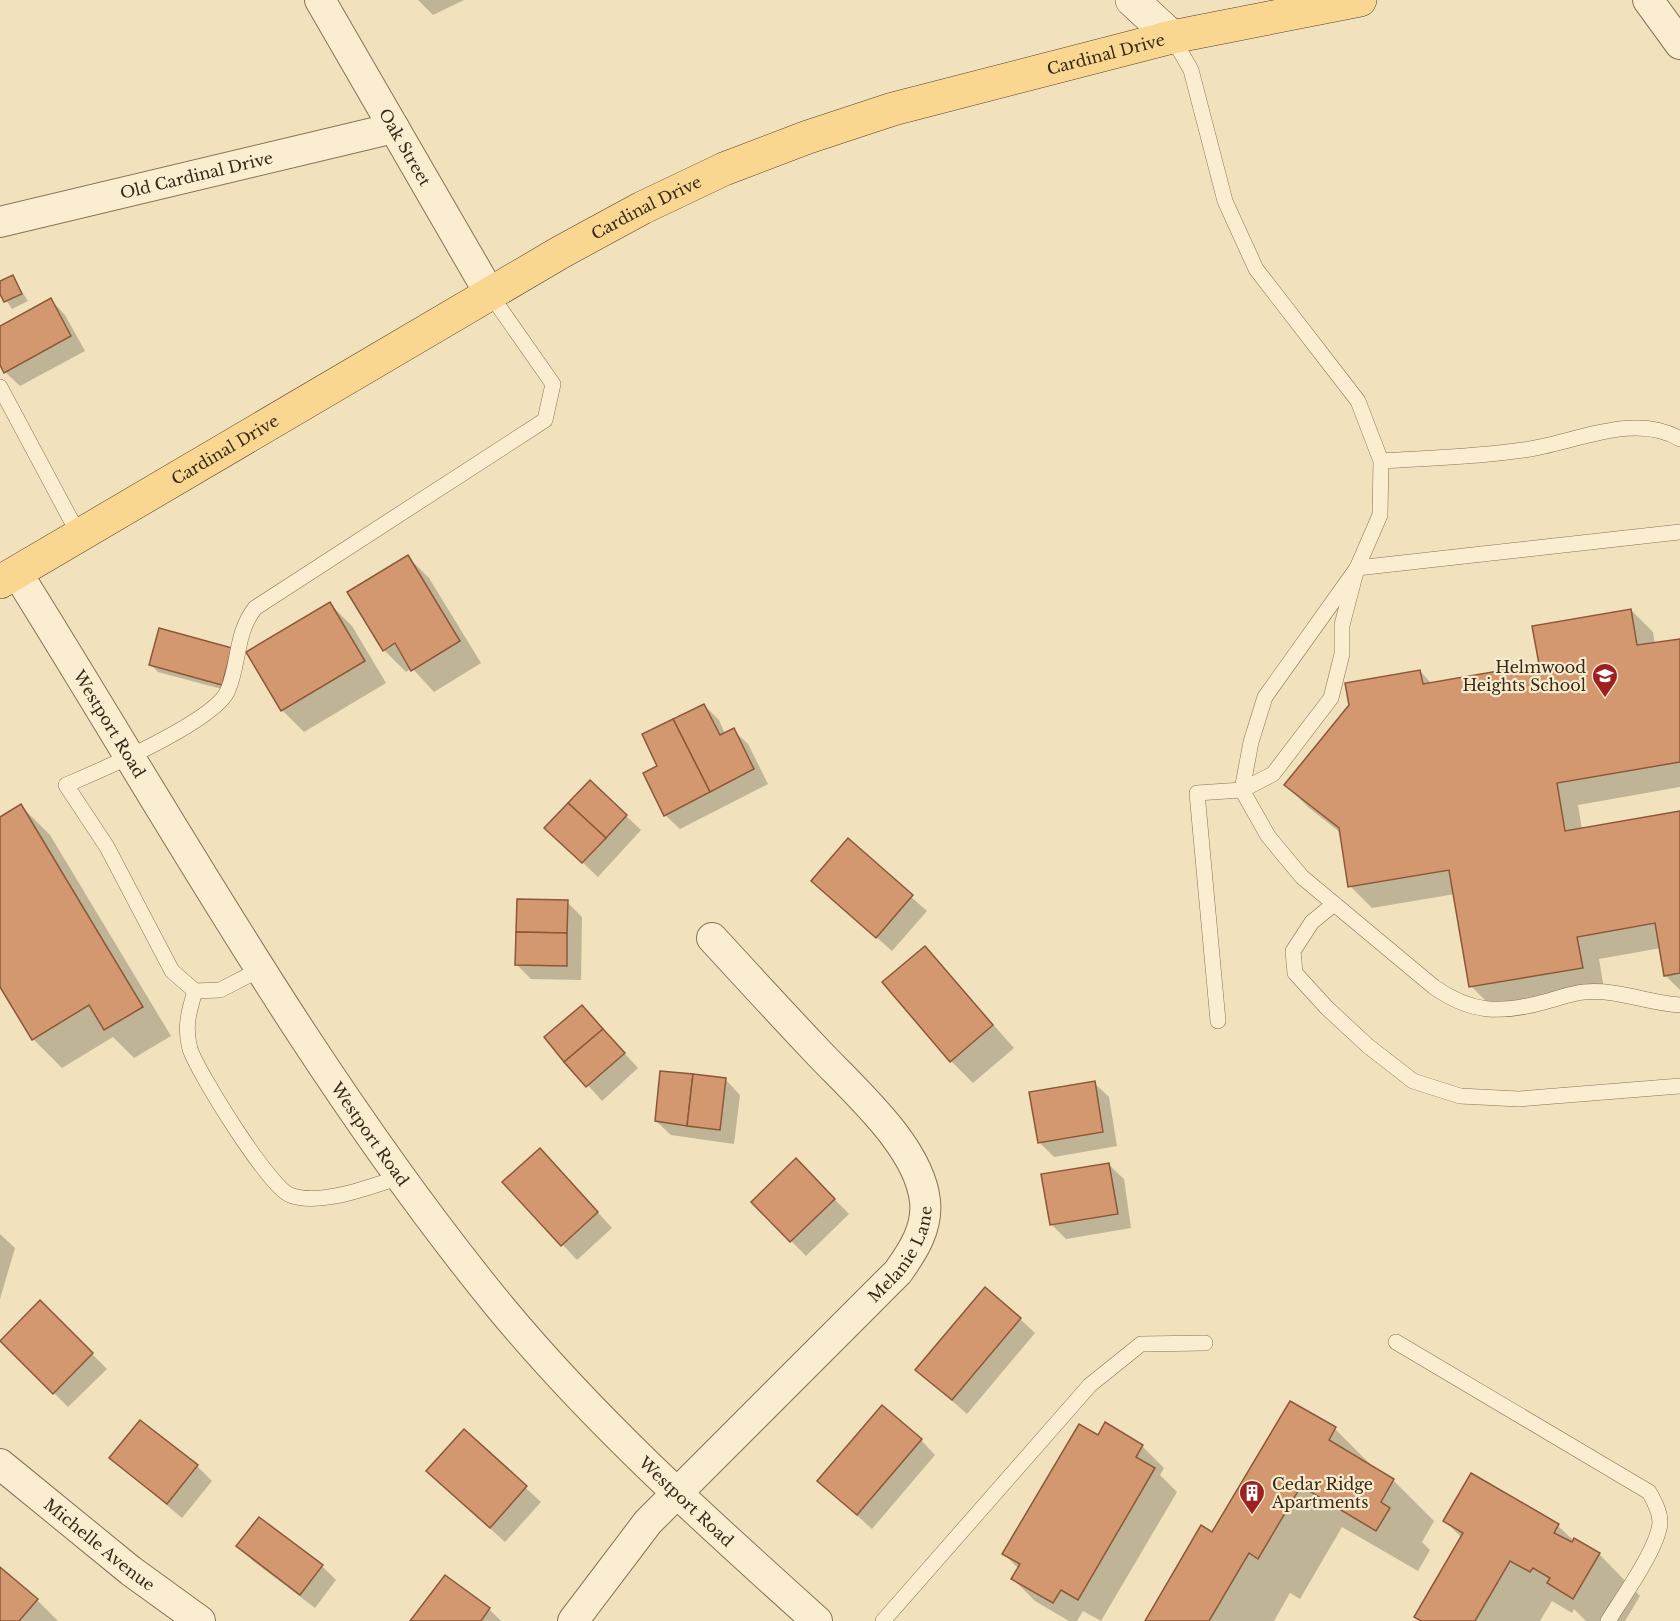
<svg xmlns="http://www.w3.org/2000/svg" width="1680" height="1621" viewBox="0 0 1680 1621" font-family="'Libre Baskerville',serif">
<rect width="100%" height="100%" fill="#f1e1bc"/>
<g fill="#0003">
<path d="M418 0H464L433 15Z"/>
<path d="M12 277 28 301 12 309 0 291V283Z"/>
<path d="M51 300 65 315 85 351 20 386 5 372 0 362V328Z"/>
<path d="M407 556 429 578 481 663 434 692 412 668 406 672 384 650Z"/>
<path d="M330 604 352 626 386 683 304 732 282 710Z"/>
<path d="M1631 610 1653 632 1655 644 1680 640V787L1578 805 1582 830 1680 813V990L1665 975 1661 948 1599 959 1604 989 1493 1008 1471 986 1455 894 1372 908 1350 886 1341 833 1308 807 1286 785 1420 671 1432 684 1541 665Z"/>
<path d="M231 649 229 691 158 672 151 665Z"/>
<path d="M704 705 719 720 725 734 733 730 748 744 768 784 680 829 665 815Z"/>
<path d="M590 782 641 830 598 877 561 842Z"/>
<path d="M21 806 50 835 171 1036 134 1058 113 1037 62 1068 33 1039 0 984V819Z"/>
<path d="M848 841 927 911 892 951 813 881Z"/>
<path d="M567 902 582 917 581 980 531 979 516 964Z"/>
<path d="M925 948 1014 1048 973 1083 951 1061Z"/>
<path d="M582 1007 638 1068 602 1101 546 1038Z"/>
<path d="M726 1080 740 1095 734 1144 671 1135 656 1121Z"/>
<path d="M1094 1083 1109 1097 1117 1146 1054 1157 1039 1142Z"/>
<path d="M796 1160 849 1214 806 1256 753 1202Z"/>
<path d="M554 1164 612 1228 577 1260 504 1182Z"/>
<path d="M1109 1165 1124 1179 1131 1228 1066 1239 1051 1224Z"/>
<path d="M0 1234 15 1248 0 1299Z"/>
<path d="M40 1302 107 1369 68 1407 1 1340Z"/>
<path d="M1020 1319 1035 1333 967 1414 917 1370Z"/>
<path d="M1106 1424 1142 1446 1164 1468 1160 1475 1177 1492 1101 1621 1083 1611 1077 1621H1069L1035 1601 1013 1579 1019 1569 1004 1554 1099 1437Z"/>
<path d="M1335 1429 1376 1470 1393 1480 1434 1521 1422 1542 1430 1550 1418 1571 1342 1527 1300 1599 1290 1593 1274 1621H1146L1213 1534Z"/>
<path d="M464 1431 541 1502 505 1542 442 1485Z"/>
<path d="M921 1440 935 1455 872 1529 819 1481Z"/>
<path d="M111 1458 197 1466 212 1481 182 1518Z"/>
<path d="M1472 1476 1558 1526 1574 1541 1599 1554 1640 1596 1625 1621H1586L1574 1609 1572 1613 1552 1601 1540 1621H1420L1416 1617 1462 1538 1445 1521Z"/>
<path d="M238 1546 322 1566 336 1580 315 1608 253 1561Z"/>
<path d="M0 1569 37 1600 58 1621H0Z"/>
<path d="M445 1577 489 1609 501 1621H412Z"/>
</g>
<g fill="#d3986f" stroke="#8b5838" stroke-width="1.5">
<path d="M13 275 22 294 4 302 0 294V281Z"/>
<path d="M51 298 71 336 4 373 0 365V326Z"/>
<path d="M408 555 460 641 411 671 395 643 383 651 347 592Z"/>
<path d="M330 602 365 661 281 711 246 652Z"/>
<path d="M1631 609 1637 645 1680 639V762L1557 783 1565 831 1680 811V973L1664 976 1655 923 1577 937 1583 968 1469 987 1449 870 1348 887 1339 828 1284 785 1349 705 1345 683 1420 670 1423 684 1539 664 1532 626Z"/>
<path d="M159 628 232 648 222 685 149 665Z"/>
<path d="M704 704 720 735 734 728 754 769 710 792 673 719Z"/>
<path d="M673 719 710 792 664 816 643 773 657 766 642 734Z"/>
<path d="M590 780 627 815 606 838 568 803Z"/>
<path d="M568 803 606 838 582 863 544 828Z"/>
<path d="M21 804 143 1007 104 1030 89 1005 32 1040 0 987V817Z"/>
<path d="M848 838 913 895 876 938 811 881Z"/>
<path d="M517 899 568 900 567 933 516 932Z"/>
<path d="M516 932 567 933V966L515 965Z"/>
<path d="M925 946 993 1025 950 1062 882 982Z"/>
<path d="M582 1005 603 1029 564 1062 544 1037Z"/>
<path d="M603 1029 625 1053 586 1087 564 1062Z"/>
<path d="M660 1071 693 1074 687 1126 655 1121Z"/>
<path d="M693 1074 726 1078 720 1130 687 1126Z"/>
<path d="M1095 1081 1103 1132 1038 1143 1029 1092Z"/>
<path d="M540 1148 598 1212 561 1246 502 1182Z"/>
<path d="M796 1158 835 1199 790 1242 751 1202Z"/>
<path d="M1109 1163 1118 1214 1050 1225 1041 1174Z"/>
<path d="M985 1287 1021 1318 952 1400 915 1370Z"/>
<path d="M40 1300 93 1353 53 1394 0 1341Z"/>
<path d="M1290 1401 1336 1427 1329 1440 1394 1479 1381 1502 1390 1508 1376 1531 1301 1486 1258 1559 1249 1553 1209 1621H1145L1201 1525 1212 1532Z"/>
<path d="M882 1405 922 1439 857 1515 817 1481Z"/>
<path d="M140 1420 198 1465 167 1504 109 1458Z"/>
<path d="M1105 1422 1143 1445 1136 1457 1155 1468 1078 1600 1061 1590 1053 1603 1011 1579 1020 1564 1002 1554 1079 1424 1098 1435Z"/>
<path d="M464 1429 527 1486 490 1528 426 1471Z"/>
<path d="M1471 1473 1559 1524 1554 1533 1572 1542 1574 1538 1600 1553 1573 1599 1547 1583 1550 1578 1533 1568 1530 1572 1510 1561 1475 1621H1421L1414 1617 1463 1533 1443 1521Z"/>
<path d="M259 1517 323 1565 300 1595 236 1546Z"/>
<path d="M0 1567 38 1599 19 1621H0Z"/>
<path d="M445 1575 490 1608 481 1621H410Z"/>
</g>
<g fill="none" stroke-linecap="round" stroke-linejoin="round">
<defs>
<g id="lane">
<path d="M1172 37 1191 70 1225 201 1256 269 1358 401 1381 461 1380 515 1357 568 1265 697 1251 742 1242 790 1197 793 1218 1021"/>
<path d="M0 387 79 535"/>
<path d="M1381 461C1428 458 1476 457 1523 450 1572 444 1634 411 1680 439"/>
<path d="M1680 532 1357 568 1342 625V654L1331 698 1273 774 1242 790 1268 836 1302 877 1434 987C1471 1013 1500 1014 1544 1002 1557 999 1571 993 1584 992 1618 989 1647 1003 1680 1005"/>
<path d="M1334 904 1312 922 1293 951 1295 973 1327 1008 1368 1046 1413 1081 1460 1096 1519 1099 1680 1086"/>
<path d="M261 969 220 990 195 991 172 971 107 847 66 785C99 771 216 721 228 690 240 661 235 634 255 608L545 420 553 384 490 294"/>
<path d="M195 991C189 1011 184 1027 190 1049 198 1073 269 1187 290 1195 320 1207 370 1186 401 1177"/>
<path d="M1396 1342 1649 1492C1654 1501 1660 1511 1660 1522 1659 1547 1622 1598 1608 1621"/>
<path d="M883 1621 1090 1385 1141 1344 1205 1343"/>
</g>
<g id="street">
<path id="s1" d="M320 0 490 294"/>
<path d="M1648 0 1680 44"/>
<path id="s2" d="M0 222 394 128"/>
<path id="s3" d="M17 573C172 821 314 1080 500 1307 595 1422 707 1522 817 1621"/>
<path id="s4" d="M0 1464 131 1571 200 1621"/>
<path id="s5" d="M573 1621 648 1522 898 1272C913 1251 928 1228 925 1201 919 1145 851 1088 814 1048 780 1012 746 975 712 938"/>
</g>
<path id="secondary" d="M1132 0 1172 37"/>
<g id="primary">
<path id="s6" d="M0 582 561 252 642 208 724 169 808 137 893 109 1172 37 1360 0"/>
</g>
</defs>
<use href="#lane" stroke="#8a7154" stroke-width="16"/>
<use href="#street" stroke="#8a7154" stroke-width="32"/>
<use href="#secondary" stroke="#6c5138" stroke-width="34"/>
<use href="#primary" stroke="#573e29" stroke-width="34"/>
<use href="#lane" stroke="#fbeed0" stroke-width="15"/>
<use href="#street" stroke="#fbeed0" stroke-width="30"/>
<use href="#secondary" stroke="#fbeed0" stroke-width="33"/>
<use href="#primary" stroke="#f9d790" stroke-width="33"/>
</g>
<defs>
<symbol id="school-pin" viewBox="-11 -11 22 30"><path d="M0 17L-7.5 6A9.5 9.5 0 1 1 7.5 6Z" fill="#9e2021" stroke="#f8ebcc"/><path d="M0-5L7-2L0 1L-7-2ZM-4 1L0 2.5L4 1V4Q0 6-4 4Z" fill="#fff"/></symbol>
<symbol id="building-pin" viewBox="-11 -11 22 30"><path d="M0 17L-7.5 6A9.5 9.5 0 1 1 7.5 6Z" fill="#9e2021" stroke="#f8ebcc"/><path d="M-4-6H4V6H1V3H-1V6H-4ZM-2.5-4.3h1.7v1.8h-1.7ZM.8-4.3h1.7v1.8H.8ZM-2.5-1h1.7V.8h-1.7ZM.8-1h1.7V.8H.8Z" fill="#fff"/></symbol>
</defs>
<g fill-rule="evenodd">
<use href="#school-pin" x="1590" y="661" width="30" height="40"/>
<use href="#building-pin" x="1237" y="1478" width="30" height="40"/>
</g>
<g text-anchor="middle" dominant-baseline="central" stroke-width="4.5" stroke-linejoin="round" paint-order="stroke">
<g font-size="16" fill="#38281a" stroke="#f8ebcc">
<text stroke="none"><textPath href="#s6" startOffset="1233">Cardinal Drive</textPath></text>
<text stroke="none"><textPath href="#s1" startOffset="170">Oak Street</textPath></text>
<text stroke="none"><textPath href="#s2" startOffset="202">Old Cardinal Drive</textPath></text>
<text stroke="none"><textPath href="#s6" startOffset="747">Cardinal Drive</textPath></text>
<text stroke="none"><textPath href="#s6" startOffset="261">Cardinal Drive</textPath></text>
<text stroke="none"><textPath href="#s3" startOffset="177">Westport Road</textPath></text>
<text stroke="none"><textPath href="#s3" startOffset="663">Westport Road</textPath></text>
<text stroke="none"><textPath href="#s5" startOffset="495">Melanie Lane</textPath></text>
<text stroke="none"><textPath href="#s3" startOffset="1149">Westport Road</textPath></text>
<text stroke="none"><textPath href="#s4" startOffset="128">Michelle Avenue</textPath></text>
</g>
<g font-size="16" fill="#38281a" stroke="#f8ebcc" text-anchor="end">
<text x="1586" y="667">Helmwood<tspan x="1586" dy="18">Heights School</tspan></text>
<text x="1272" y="1484" text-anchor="start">Cedar Ridge<tspan x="1272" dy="18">Apartments</tspan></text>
</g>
</g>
</svg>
